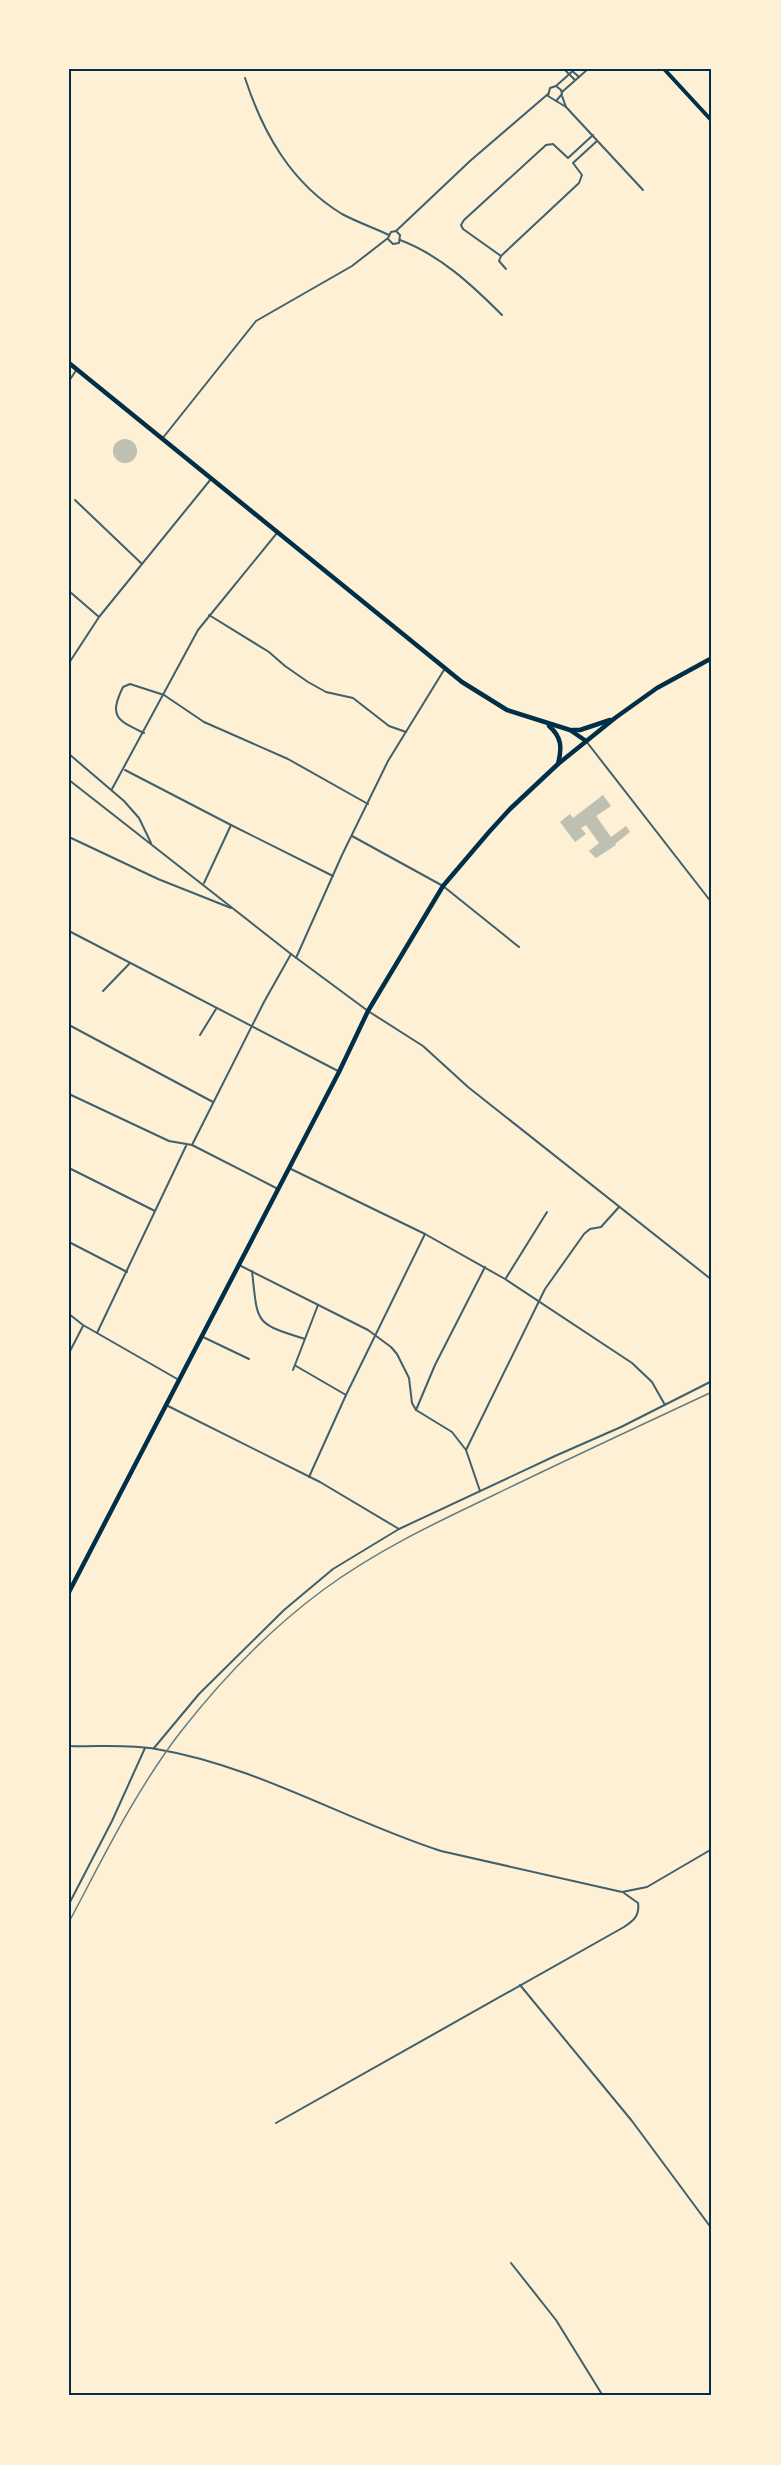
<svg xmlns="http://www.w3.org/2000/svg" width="781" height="2465" viewBox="0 0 781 2465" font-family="'Fira Sans',sans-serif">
<rect width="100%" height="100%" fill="#fdf0d5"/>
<g fill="#bec0b2">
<circle cx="125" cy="451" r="12"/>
<path d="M603 795 611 806 596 816 611 837 626 826 630 832 615 844 616 845 596 858 589 851 599 843 586 825 581 828 586 834 575 842 560 822 570 814 573 818Z"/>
</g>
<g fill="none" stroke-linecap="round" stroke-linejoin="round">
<g stroke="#3f606c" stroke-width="2">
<path d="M564 69 575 80"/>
<path d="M570 69 579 77"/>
<path d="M575 69 556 86 550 88 548 96 566 107 643 190"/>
<path d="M245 78C263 133 291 183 342 214 357 222 374 228 389 235"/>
<path d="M562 92 588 69"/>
<path d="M562 96 566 107"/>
<path d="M556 101 562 94 561 90 556 86"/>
<path d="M593 135 568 158 553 144 546 145 464 220 461 225 463 229 501 256 579 183 582 175 573 163 597 141"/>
<path d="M388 239 393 244 399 243 400 235 396 231"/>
<path d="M400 240C440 255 472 285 502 315"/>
<path d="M501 256 499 261 506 269"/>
<path d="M69 381 77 369"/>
<path d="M162 439 256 321 352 266 388 238 391 232 396 231 470 161 548 94"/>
<path d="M75 500 141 563"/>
<path d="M69 591 99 617"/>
<path d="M209 615 269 652 285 666 308 682 326 692 353 698 389 726 406 732"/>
<path d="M69 663 99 617 211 479"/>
<path d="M144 733C116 720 109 716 123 687L130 684 164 695 204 722 288 759 368 804"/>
<path d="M586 741 712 903"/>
<path d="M69 754 124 801 139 818 151 843"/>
<path d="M125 770 231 825"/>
<path d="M69 780 291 954 368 1011 423 1046 468 1087 712 1280"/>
<path d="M112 789 198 630 277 533"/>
<path d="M352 836 443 886 519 947"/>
<path d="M69 837 158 879 231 908"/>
<path d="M204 883 231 825 333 876"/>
<path d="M69 931 338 1071"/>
<path d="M296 958 342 855 388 761 444 670"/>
<path d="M103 991 130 963"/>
<path d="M69 1025 213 1102"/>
<path d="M200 1035 216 1009"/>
<path d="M69 1094 169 1141 192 1145 278 1189"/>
<path d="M192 1145 264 1002 291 954"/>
<path d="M69 1168 155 1211"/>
<path d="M291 1169 425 1234 505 1279 632 1363 652 1382 665 1405"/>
<path d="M69 1242 127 1272"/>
<path d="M239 1265 368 1330 391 1347 397 1354 409 1378 412 1403 416 1410 452 1432 466 1450 480 1491"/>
<path d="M252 1271C258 1323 253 1323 305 1339"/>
<path d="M506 1278 547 1212"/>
<path d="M69 1314 83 1325 179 1380"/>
<path d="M97 1333 186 1146"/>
<path d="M203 1337 249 1359"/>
<path d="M69 1353 83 1326"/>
<path d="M296 1366 346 1395 309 1477"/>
<path d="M293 1370 318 1305"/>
<path d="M346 1395 425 1234"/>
<path d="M166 1405 320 1482 399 1529"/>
<path d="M416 1410 435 1365 485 1267"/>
<path d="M466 1450 545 1289 584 1234 590 1229 601 1227 619 1207"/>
<path d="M69 1746C97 1747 128 1744 156 1749 257 1766 345 1820 441 1851L622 1892 647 1887 712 1849"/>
<path d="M154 1748 199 1694 284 1610 333 1569 399 1529 555 1456 621 1427 712 1381"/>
<path d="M69 1904 112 1821 145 1748"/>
<path d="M520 1985 632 2121 712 2229"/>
<path d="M276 2123 624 1927C633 1921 640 1916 638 1903L624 1893"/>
<path d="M511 2263 556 2320 603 2396"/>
</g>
<path stroke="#003049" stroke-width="4" d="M664 69 712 121"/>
<g stroke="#003049" stroke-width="4.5">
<path d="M69 363 462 682 507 710 570 730 586 741"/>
<path d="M549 726C562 737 562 748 558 764"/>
<path d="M572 730H580L610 720"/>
<path d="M69 1592 339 1072 368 1011 443 886 489 832 510 809 558 764 615 718 657 688 712 658"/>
</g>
<path stroke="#657d81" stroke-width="1.5" d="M69 1922C103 1858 135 1792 179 1734 220 1681 269 1630 323 1590 376 1551 435 1523 494 1495 566 1460 639 1426 712 1392"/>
</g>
<rect width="781" height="2465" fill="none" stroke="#fdf0d5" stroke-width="141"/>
<rect x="70" y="70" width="640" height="2324" fill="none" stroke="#003049" stroke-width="2"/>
</svg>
